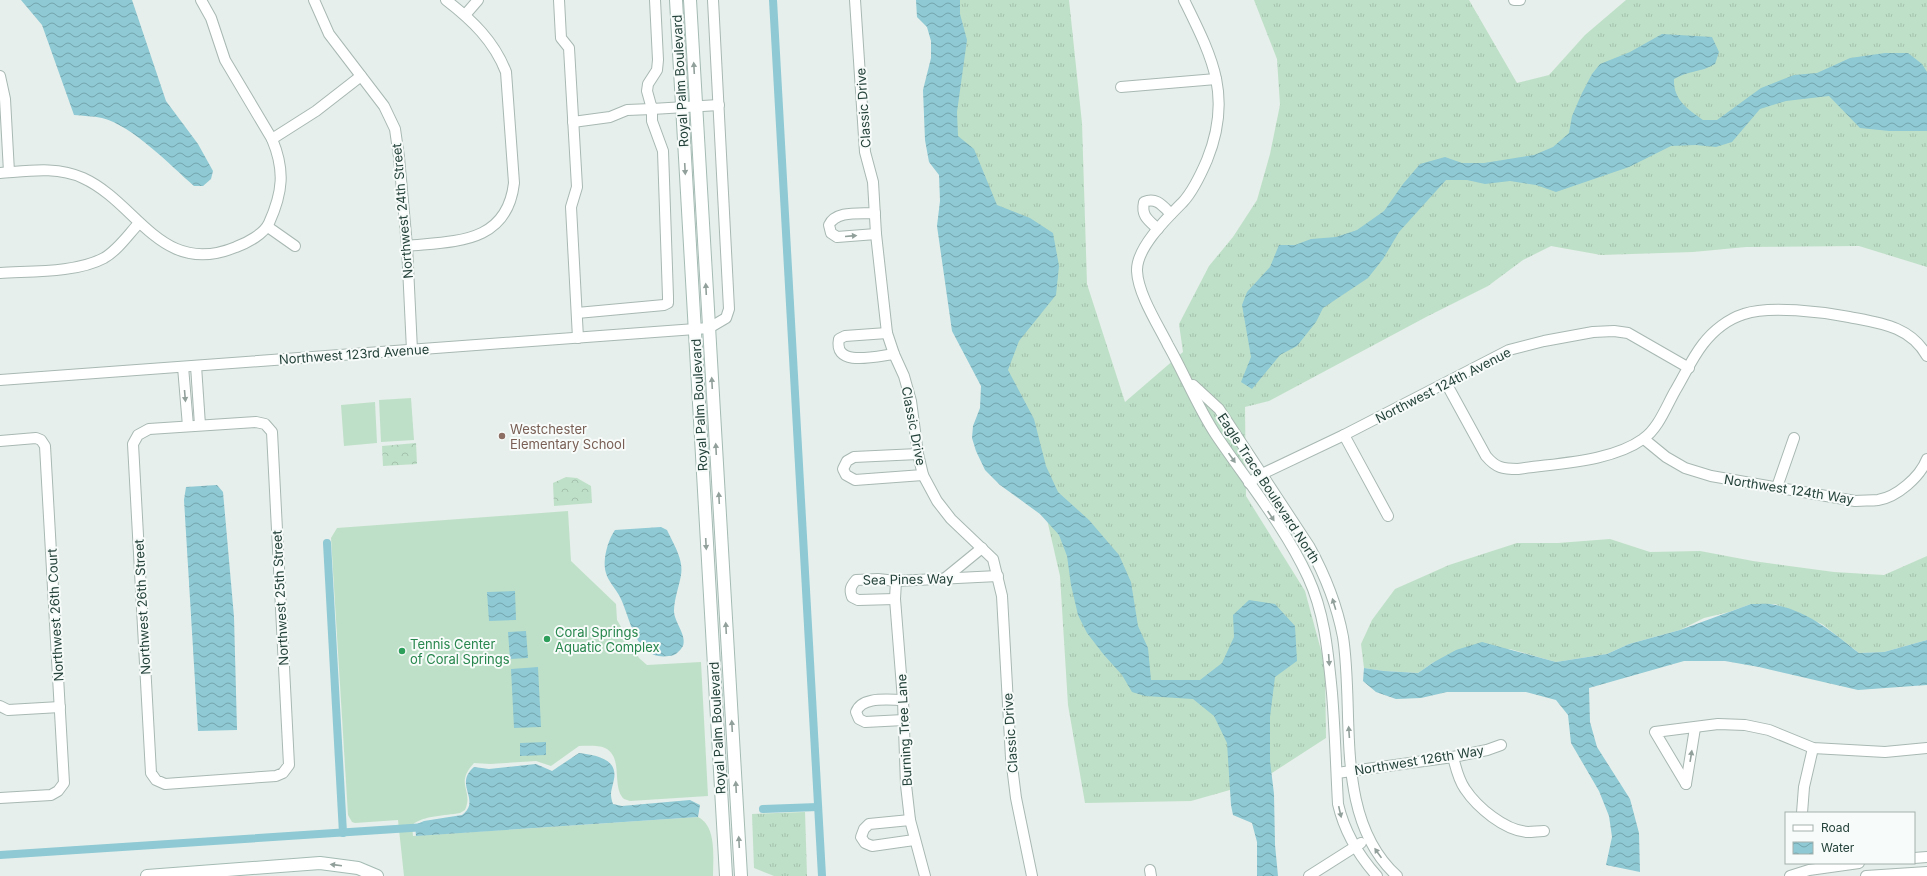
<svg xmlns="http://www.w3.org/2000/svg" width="1927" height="876" viewBox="0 0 1927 876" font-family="Inter,sans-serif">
<defs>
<pattern id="grass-tufts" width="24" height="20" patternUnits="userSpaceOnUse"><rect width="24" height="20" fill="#bfe0c8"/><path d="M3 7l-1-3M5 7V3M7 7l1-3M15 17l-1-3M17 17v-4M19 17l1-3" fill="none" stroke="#a4c1ad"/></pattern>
<pattern id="park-crowns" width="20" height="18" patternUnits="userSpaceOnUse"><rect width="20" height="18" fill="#bfe0c8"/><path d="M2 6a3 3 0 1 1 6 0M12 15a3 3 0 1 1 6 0" fill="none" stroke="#a4c1ad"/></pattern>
<pattern id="water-waves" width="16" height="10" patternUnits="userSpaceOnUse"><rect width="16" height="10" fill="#8ec9d4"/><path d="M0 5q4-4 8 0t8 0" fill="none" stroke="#74a5ad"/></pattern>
</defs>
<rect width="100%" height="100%" fill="#e6efeb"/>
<g fill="url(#grass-tufts)">
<path d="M941 0H1069L1082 123 1087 284 1125 402 1183 352 1179 324 1209 266 1233 237 1257 200 1270 154 1280 105 1277 59 1254 0H1469L1517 83 1549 75 1585 35 1626 0H1927V267L1859 246 1746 247 1693 252 1601 255 1551 246 1523 260 1488 286 1428 316 1269 401 1245 407 1246 496 1305 591 1325 665 1326 738 1258 782 1191 801 1085 803 1068 705 1060 576 1043 502 960 289Z"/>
<path d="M1610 539 1650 552 1700 551 1753 561 1834 572 1884 575 1927 556V640L1884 652 1859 653 1822 624 1775 604H1751L1729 612 1704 618 1680 630 1629 644 1607 654 1556 662 1510 649 1434 662 1418 673 1384 671 1364 668 1361 644 1372 620 1395 589 1449 565 1517 543H1558Z"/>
<path d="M805 812 807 876H774L754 868 752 814Z"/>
</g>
<g fill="url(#park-crowns)">
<path d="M416 443 417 464 383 466 382 446Z"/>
<path d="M566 477 577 478 591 486 592 503 554 506 553 483Z"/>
</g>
<g fill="#bfe0c8">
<path d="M411 398 414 440 381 442 379 400Z"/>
<path d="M375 402 377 443 344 446 341 405Z"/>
<path d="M568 511 571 561 616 604 617 620 639 658 647 665 701 662 708 796 630 801 624 799C611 787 624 757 605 748 598 745 587 746 579 746L551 766 536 761 490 764 474 763C454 785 474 790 465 810L460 813C445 816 424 815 412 825L413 836 698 817C717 826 713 858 713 876H404L398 820 355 823 352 822 348 815 331 538 337 528Z"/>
</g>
<g fill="url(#water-waves)">
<path d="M21 0H132L166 101 198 144 213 171 211 179 203 186H194C170 165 133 126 102 118 93 116 83 116 74 115L42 25Z"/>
<path d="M916 0H960V14L967 40 957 112 958 136 974 149 997 205 1030 218 1053 233 1059 266 1056 295 1019 341 1008 370 1034 419 1046 466 1058 492 1089 520 1119 555 1131 582 1138 626 1148 648 1151 680H1200L1222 663 1234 637 1233 615 1249 600 1275 604 1295 626 1297 661 1275 677 1270 717V761L1274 794 1275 845 1278 876H1257V842L1252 823 1233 815 1231 805 1227 743 1214 716 1193 699 1145 696 1132 692 1122 675 1104 655 1087 633 1078 615 1071 585 1067 556 1059 535 1040 514 1000 485 985 470 976 451 972 438 973 426 980 408 981 386 952 331 937 226 940 201 939 175 929 162 925 140 923 90 931 58V41L927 27 917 17Z"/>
<path d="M1662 34 1712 37 1719 52 1715 64C1700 73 1689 70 1674 79 1673 100 1688 109 1703 120H1717L1761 88 1794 75 1817 73 1850 58 1885 53H1908L1922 64 1927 72V131H1889L1860 128 1829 96 1786 101 1760 109 1732 142 1716 147 1696 145 1671 146 1629 167 1556 192 1536 185 1510 181 1485 184 1467 180H1446L1399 232 1383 259 1368 278 1323 308 1316 322 1297 346 1280 355 1252 389 1241 382 1251 357 1242 305 1247 292 1270 267 1279 245H1295L1311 239 1336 237 1357 230 1384 211 1403 184 1420 164 1445 157 1462 163H1484L1534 155 1553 147 1569 133 1572 116 1582 93 1592 74 1600 64 1630 52Z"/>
<path d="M217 485 223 492 234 617 237 730 198 731 184 500 186 487Z"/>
<path d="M661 527 667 530C673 543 684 560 681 575 679 587 674 599 674 611 674 622 687 635 683 646 680 651 675 656 669 656 635 661 631 619 620 597 616 589 608 581 606 573 602 560 608 540 615 530Z"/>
<path d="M515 591 516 620 489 621 487 592Z"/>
<path d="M1751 604C1759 604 1768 603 1776 605 1808 611 1834 633 1859 653L1884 652 1927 640V685L1858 690 1759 667 1725 661H1684L1589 688 1590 722 1597 747 1630 799 1639 833 1640 872 1606 865 1612 837 1609 816 1599 791 1571 743 1568 715 1556 700 1526 692H1447L1421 698 1396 699 1376 692 1363 681 1364 668 1384 671 1418 673 1434 662 1456 650 1482 642 1556 662 1607 654 1629 644 1680 630Z"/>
<path d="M526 631 528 658 510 659 508 632Z"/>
<path d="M538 667 541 727 514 728 511 669Z"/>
<path d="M546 742V755L520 756V743Z"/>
<path d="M579 753C594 755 618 758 614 779 612 790 609 793 613 804L622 806 690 800 700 805 698 817 416 836 415 825 424 821 462 815C482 800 453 785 474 767L489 769 536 764 552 771Z"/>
</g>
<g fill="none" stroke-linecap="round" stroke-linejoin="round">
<g stroke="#8ec9d4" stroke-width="8">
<path d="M773 0 822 876"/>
<path d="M327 543 343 833"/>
<path d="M763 809 818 807"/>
<path d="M0 855 426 827"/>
</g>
<defs>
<g id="street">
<path d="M314 0 329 34 384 106 395 129 399 157 407 246 412 350"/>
<path d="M559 0 561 38 569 48 577 187 571 207 578 338"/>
<path d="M655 0 658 60 657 70 648 84 647 91 652 109 719 105"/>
<path d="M855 0 865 152 873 182 876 234 887 333 894 354 904 376 911 401 918 454 923 475 937 501 951 519 993 559 1002 596 1011 758 1016 798 1032 876"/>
<path d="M1184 0C1212 57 1233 96 1207 160 1201 174 1193 191 1183 202 1167 218 1136 248 1137 271 1138 294 1158 325 1168 345 1184 373 1198 408 1216 435 1247 481 1285 527 1308 577 1325 614 1328 653 1332 693 1335 730 1336 767 1338 804 1344 830 1359 856 1377 876"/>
<path d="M1514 0H1520"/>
<path d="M465 15 478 0"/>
<path d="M0 76 5 99 9 172"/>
<path d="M1121 87 1216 79"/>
<path d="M573 122 610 117 627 110 652 109V121L663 151 668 297V303L664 305 577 313"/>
<path d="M272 139 316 111 361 76"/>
<path d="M0 173C28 171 57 166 83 178 138 203 161 278 236 247 247 243 264 234 269 223 283 192 285 170 272 139L225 60 211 18 201 0"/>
<path d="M875 213C860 214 836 210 829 225L831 233 837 237 876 234"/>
<path d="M268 227 295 246"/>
<path d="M1158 229C1148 220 1141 216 1144 202 1156 197 1162 205 1171 214"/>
<path d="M407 246C455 241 507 244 514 183L506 72C494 41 472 20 446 0"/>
<path d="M0 273C31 271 76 273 104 258 118 250 128 235 139 223"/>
<path d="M887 333 845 336 839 339C833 368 877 356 894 354"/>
<path d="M196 366 200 425"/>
<path d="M183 367 188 426"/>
<path d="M0 380 709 328 726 318 729 309 713 0"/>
<path d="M1446 383 1486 456C1496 468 1503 469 1518 469 1557 463 1611 462 1643 439 1658 429 1666 407 1675 391 1684 376 1692 358 1703 344 1713 331 1728 319 1744 314 1769 305 1823 312 1849 317 1880 323 1910 326 1927 356"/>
<path d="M1193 385 1219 409 1309 546C1325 575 1337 605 1343 637 1355 714 1333 818 1397 876"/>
<path d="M256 422 265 424 272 432 289 765 283 773 276 776 165 784 156 780 151 773 133 444 138 435 149 429Z"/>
<path d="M1344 435 1388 516"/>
<path d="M1644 439 1666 457 1685 468 1711 476 1855 501C1863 500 1870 501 1878 500 1897 497 1920 477 1927 459"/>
<path d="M0 441 36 438 41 440 45 446 64 783 58 791 51 795 0 798"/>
<path d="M918 454 854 457 847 461 843 469 846 475 855 480 923 475"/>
<path d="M1249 483 1262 474 1344 435 1509 350 1544 341 1593 332 1614 331 1628 333 1689 368"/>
<path d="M1777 487 1794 438"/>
<path d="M944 579 982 548"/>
<path d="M896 581 895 599 903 700 906 785 910 820 925 876"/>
<path d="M895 599 858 600 852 597C849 589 851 586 856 580L878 579 896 581 998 576"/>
<path d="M903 700C888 700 862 696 856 712L859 719 865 722 904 720"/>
<path d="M0 706 8 710 60 707"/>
<path d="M1453 757C1456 768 1458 779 1465 789 1477 807 1505 831 1528 832 1533 832 1539 831 1544 831"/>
<path d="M1337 773 1453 757 1487 750 1501 745"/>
<path d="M1686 784 1655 732 1718 724 1745 725 1769 730 1813 748 1885 752 1927 748"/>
<path d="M1686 784 1695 728"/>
<path d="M1802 813 1804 787 1813 748"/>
<path d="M910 820 869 824 864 829 861 837 865 843 872 846 914 840"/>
<path d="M1914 858 1927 857"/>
<path d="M1150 870 1151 876"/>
<path d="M1309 876 1361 843"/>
<path d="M1790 876 1809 870 1859 863"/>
<path d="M1866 876 1927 872"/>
</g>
<g id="secondary">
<path d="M676 0 726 876"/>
<path d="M690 0 741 876"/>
<path d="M147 876 320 863 358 868 377 876"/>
</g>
</defs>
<use href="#street" stroke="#a8b8b2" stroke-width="12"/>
<use href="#secondary" stroke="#a4bbb3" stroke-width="14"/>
<use href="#street" stroke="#fff" stroke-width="10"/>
<use href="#secondary" stroke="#fff" stroke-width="12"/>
</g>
<defs><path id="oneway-solid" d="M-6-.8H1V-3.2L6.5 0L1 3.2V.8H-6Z"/></defs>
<g fill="#92a09c">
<use href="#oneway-solid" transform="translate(694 68) rotate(-93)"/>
<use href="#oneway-solid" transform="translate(685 169) rotate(87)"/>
<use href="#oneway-solid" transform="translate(851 236) rotate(-5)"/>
<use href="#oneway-solid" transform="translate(706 289) rotate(-93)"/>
<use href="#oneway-solid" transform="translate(712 383) rotate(-93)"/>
<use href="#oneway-solid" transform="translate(185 396) rotate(85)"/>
<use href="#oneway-solid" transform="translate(716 449) rotate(-93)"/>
<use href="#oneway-solid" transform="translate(1232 458) rotate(55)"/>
<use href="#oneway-solid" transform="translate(719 498) rotate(-93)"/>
<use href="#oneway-solid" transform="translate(1271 516) rotate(56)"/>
<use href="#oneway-solid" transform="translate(706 544) rotate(87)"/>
<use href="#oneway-solid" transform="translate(1334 604) rotate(-107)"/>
<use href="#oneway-solid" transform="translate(726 628) rotate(-93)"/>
<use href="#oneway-solid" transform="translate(1329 660) rotate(86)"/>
<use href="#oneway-solid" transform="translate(732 726) rotate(-93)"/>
<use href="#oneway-solid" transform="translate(1349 732) rotate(-94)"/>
<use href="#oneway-solid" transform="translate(1691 756) rotate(-81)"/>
<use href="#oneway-solid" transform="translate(736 787) rotate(-93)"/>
<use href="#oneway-solid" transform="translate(1340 812) rotate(77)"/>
<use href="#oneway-solid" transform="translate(739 842) rotate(-93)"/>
<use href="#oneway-solid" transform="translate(1378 853) rotate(-125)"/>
<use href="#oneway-solid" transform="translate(336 865) rotate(-173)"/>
</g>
<circle fill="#8d6e63" stroke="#f7fbf9" stroke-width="1.5" cx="502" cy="436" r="4"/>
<g fill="#2e9e5b" stroke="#f7fbf9" stroke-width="1.5">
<circle cx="547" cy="639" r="4"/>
<circle cx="402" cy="651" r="4"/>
</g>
<g text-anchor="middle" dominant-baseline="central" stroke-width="4" stroke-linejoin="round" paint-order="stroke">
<g font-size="13" fill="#24423a" stroke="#f7fbf9">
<text transform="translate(680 81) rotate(-93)">Royal Palm Boulevard</text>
<text transform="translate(863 108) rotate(-94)">Classic Drive</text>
<text transform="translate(402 211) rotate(-95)">Northwest 24th Street</text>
<text transform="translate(354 354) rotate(-4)">Northwest 123rd Avenue</text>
<text transform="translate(1443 385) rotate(-27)">Northwest 124th Avenue</text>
<text transform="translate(699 405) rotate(-93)">Royal Palm Boulevard</text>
<text transform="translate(914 426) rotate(79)">Classic Drive</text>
<text transform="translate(1269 488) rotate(57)">Eagle Trace Boulevard North</text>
<text transform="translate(1789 489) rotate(9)">Northwest 124th Way</text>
<text transform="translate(908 579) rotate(-1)">Sea Pines Way</text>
<text transform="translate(280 598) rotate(-93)">Northwest 25th Street</text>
<text transform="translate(142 607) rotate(-93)">Northwest 26th Street</text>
<text transform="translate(55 615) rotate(-93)">Northwest 26th Court</text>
<text transform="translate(717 728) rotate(-93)">Royal Palm Boulevard</text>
<text transform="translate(904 730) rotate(-93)">Burning Tree Lane</text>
<text transform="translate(1010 733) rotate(-94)">Classic Drive</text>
<text transform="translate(1419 760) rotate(-9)">Northwest 126th Way</text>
</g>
<g font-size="13" fill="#785e54" stroke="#f7fbf9" text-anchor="start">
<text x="510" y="429">Westchester<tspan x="510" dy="15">Elementary School</tspan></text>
</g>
<g font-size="13" fill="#27864d" stroke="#f7fbf9" text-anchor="start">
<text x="555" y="632">Coral Springs<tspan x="555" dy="15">Aquatic Complex</tspan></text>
<text x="410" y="644">Tennis Center<tspan x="410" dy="15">of Coral Springs</tspan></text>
</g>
</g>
<rect x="1785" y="812" width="130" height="52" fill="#f7fbf9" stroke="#a3b1ad"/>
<rect x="1793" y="825" width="20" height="6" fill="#ffffff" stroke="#a3b1ad"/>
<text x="1821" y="832" font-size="12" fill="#24423a">Road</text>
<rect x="1793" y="842" width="20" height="12" fill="url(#water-waves)" stroke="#a3b1ad"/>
<text x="1821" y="852" font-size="12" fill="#24423a">Water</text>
</svg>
